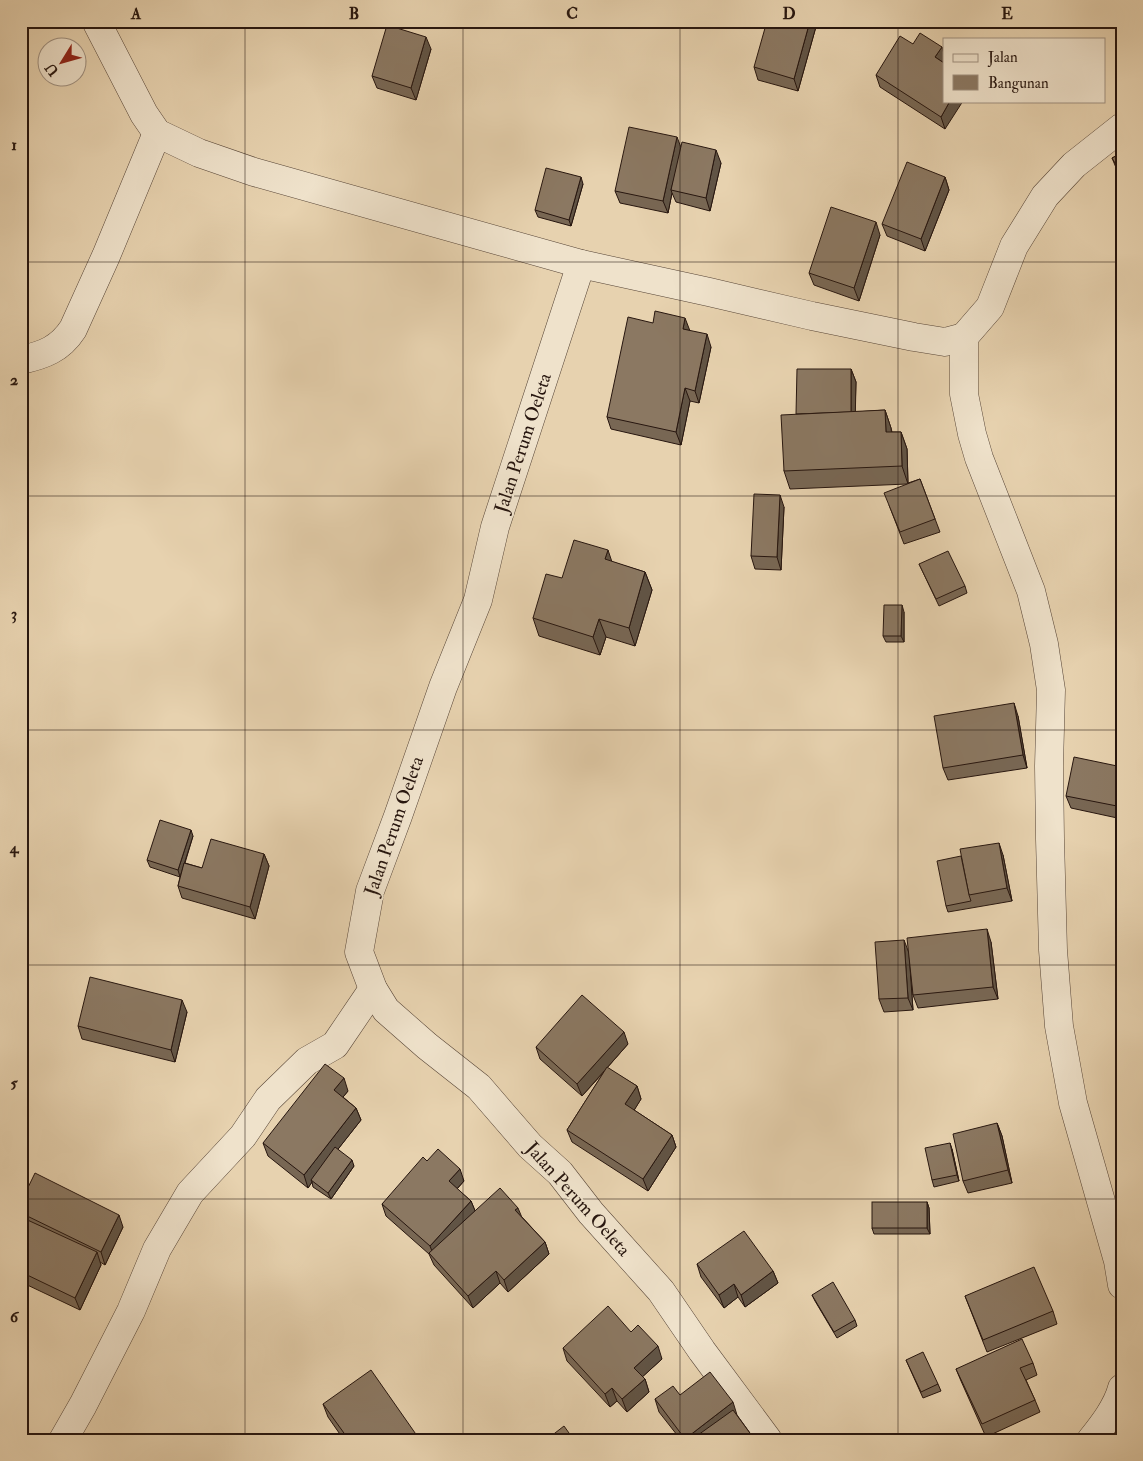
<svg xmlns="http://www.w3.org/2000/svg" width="1143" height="1461" viewBox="0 0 1143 1461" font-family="'IM FELL Double Pica',serif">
<rect width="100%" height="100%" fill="#e7d2af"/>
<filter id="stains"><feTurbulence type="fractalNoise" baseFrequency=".004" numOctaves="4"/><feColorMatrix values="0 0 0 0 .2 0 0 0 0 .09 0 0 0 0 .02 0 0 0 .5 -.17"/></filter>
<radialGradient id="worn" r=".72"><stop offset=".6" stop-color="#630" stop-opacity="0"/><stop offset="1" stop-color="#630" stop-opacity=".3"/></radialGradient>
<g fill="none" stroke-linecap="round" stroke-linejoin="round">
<defs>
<g id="minor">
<path d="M1122 127 1074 165 1045 196 1014 246 990 307 964 337V394L972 434 979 458 1031 591 1044 644 1051 690 1049 766 1050 839 1053 950 1059 1026 1073 1103 1118 1261 1122 1285"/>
<path d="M581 264 495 527 478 600 443 687 398 816 370 891 359 952 373 989 386 1010 427 1046 479 1087 530 1146 560 1173 591 1213 661 1291 702 1351 768 1440"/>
<path d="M21 360C44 355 60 349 73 329L106 256 157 133"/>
<path d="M63 1440 83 1405 131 1311 157 1249 190 1193 243 1136 268 1099 307 1061 335 1045 373 989"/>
<path d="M1091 1440C1103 1425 1117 1407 1122 1388"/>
</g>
<path id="tertiary" d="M96 21 144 114 157 133 199 153 254 172 581 264 709 292 812 316 914 337 945 342 964 337"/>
</defs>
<use href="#minor" stroke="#574537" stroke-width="29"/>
<use href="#tertiary" stroke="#574537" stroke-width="29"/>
<use href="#minor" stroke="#efe2cb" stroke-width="28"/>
<use href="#tertiary" stroke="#efe2cb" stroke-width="28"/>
</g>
<g fill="#786754" stroke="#27160f">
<path d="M817 23 798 91 758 80 754 67Z"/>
<path d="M913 44 942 47 944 54 945 129 880 87 876 75Z"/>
<path d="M431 49 416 100 377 88 372 76Z"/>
<path d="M681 148 721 163 710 211 676 202 672 193 668 213 620 203 615 191Z"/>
<path d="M1122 153V179L1117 170 1112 158Z"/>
<path d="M945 177 949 190 925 251 887 236 882 224Z"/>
<path d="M583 184 571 226 538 217 535 210Z"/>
<path d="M880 235 859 301 814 285 809 273Z"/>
<path d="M653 323 690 331 711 347 699 403 690 401 681 445 611 429 607 417Z"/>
<path d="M851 369 856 382 855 412 885 410 891 428 892 432H901L907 449 908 483 920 479 940 532 904 544 889 505 907 484 790 489 784 471 797 414Z"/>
<path d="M784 507 781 570 755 569 751 556Z"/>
<path d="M612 562 645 572 652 590 635 646 606 637 600 655 539 636 533 618 562 578Z"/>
<path d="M919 564 965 586 967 593 939 606Z"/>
<path d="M904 612V642H886L883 636Z"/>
<path d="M1018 716 1027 768 948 780 943 768Z"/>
<path d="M1122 767V819L1071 808 1066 796Z"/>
<path d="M193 836 185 863 202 868 264 854 269 866 255 919 182 898 178 886 180 877 150 867 147 860Z"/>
<path d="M1003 855 1012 901 948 912 946 906Z"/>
<path d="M991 942 998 999 918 1008 913 995 909 956 913 1010 884 1012 879 999 908 952Z"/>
<path d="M187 1012 175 1062 82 1039 78 1026Z"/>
<path d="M628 1044 607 1068 637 1086 641 1099 634 1110 672 1135 676 1147 648 1191 572 1142 567 1130 604 1072 582 1096 540 1059 536 1047Z"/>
<path d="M348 1091 343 1097 356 1108 361 1120 338 1149 354 1166 331 1199 313 1187 312 1182 308 1188 268 1156 263 1143Z"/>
<path d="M997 1123 1002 1136 1012 1183 968 1193 963 1181Z"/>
<path d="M952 1149 959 1181 934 1187 932 1180Z"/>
<path d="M427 1161 464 1181 457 1189 471 1201 475 1211 522 1217 545 1242 549 1254 508 1292 500 1283 473 1308 434 1265 429 1254 386 1216 382 1204Z"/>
<path d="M21 1202 123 1227 105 1265 100 1262 101 1265 80 1310 21 1282Z"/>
<path d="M927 1202 929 1208 930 1234H874L872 1228Z"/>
<path d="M697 1264 773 1271 778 1283 745 1307 738 1297 724 1308 701 1277Z"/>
<path d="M812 1295 855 1320 857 1326 837 1338 815 1301Z"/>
<path d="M965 1296 1053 1311 1057 1324 987 1352Z"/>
<path d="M631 1332 662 1359 642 1377 645 1379 649 1392 627 1412 617 1401 610 1407 567 1361 563 1348Z"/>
<path d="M906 1360 938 1384 941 1391 923 1398Z"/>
<path d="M1033 1363 1037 1375 1026 1380 1035 1400 1040 1412 986 1437 961 1381 956 1369Z"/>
<path d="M680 1395 737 1415 755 1440H681L659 1412 655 1399Z"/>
<path d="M323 1404 420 1440H344L328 1417Z"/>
</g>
<g fill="#615445" stroke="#27160f">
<path d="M810 21H817V23L798 91 794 79Z"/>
<path d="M426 37 431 49 416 100 411 88Z"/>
<path d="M942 47 944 54V63L935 57Z"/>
<path d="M950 101H963L945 129 941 117Z"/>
<path d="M677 137 682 150 671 190 672 193 668 213 663 201Z"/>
<path d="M716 150 721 163 710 211 706 198Z"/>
<path d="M581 177 583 184 571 226 569 220Z"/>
<path d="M945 177 949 190 925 251 921 239Z"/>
<path d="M876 222 880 235 859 301 854 288Z"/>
<path d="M685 318 690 331 683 329Z"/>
<path d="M707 334 711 347 699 403 695 391Z"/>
<path d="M851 369 856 382 855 427 851 414Z"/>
<path d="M685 388 690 401 681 445 676 432Z"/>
<path d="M885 410 891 428 893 450 886 432Z"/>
<path d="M901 432 907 449 908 484 902 466Z"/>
<path d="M780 495 784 507 781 570 777 557Z"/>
<path d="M608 550 614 568 605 559Z"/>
<path d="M645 572 652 590 635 646 629 628Z"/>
<path d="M902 605 904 612V642L901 636Z"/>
<path d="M599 619 606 637 600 655 593 637Z"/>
<path d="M1014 703 1018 716 1027 768 1023 755Z"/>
<path d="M191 830 193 836 180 877 178 870Z"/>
<path d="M999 843 1003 855 1012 901 1007 888Z"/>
<path d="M264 854 269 866 255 919 250 907Z"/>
<path d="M987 929 991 942 998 999 993 987Z"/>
<path d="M904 940 909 953 913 1010 908 998Z"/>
<path d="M182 1000 187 1012 175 1062 171 1050Z"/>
<path d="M624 1032 628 1044 582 1096 577 1084Z"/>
<path d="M344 1078 348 1091 339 1102 334 1090Z"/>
<path d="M637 1086 641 1099 630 1117 625 1104Z"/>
<path d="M356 1108 361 1120 313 1181 311 1180 312 1182 308 1188 304 1175Z"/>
<path d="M997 1123 1002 1136 1012 1183 1008 1170Z"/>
<path d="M672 1135 676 1147 648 1191 643 1179Z"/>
<path d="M950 1143 952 1149 959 1181 957 1175Z"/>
<path d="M352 1160 354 1166 331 1199 328 1193Z"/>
<path d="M460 1169 464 1181 453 1193 449 1181Z"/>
<path d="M471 1201 476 1213 435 1259 430 1246Z"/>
<path d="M927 1202 929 1208 930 1234 927 1228Z"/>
<path d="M518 1208 523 1220 515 1210Z"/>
<path d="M119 1215 123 1227 105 1265 101 1252Z"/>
<path d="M545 1242 549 1254 508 1292 504 1280Z"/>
<path d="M97 1252 101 1265 80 1310 75 1298Z"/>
<path d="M496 1271 500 1283 473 1308 468 1296Z"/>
<path d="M773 1271 778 1283 745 1307 741 1295Z"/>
<path d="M734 1284 738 1297 724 1308 719 1295Z"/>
<path d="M658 1346 662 1359 639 1380 634 1368Z"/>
<path d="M645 1379 649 1392 627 1412 622 1399Z"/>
<path d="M612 1388 617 1401 610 1407 605 1394Z"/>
<path d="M733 1402 737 1415 704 1440H685V1439Z"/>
</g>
<g fill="#8b7862" stroke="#27160f">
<path d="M767 21H810L794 79 754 67Z"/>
<path d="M387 25 426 37 411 88 372 76Z"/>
<path d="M920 33 942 47 935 57 944 63V101H950L941 117 876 75 900 36 913 44Z"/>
<path d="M629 127 677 137 663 201 615 191Z"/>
<path d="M682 142 716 150 706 198 671 190Z"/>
<path d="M1122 153V175L1112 158Z"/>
<path d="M907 162 945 177 921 239 882 224Z"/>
<path d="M546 168 581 177 569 220 535 210Z"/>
<path d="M831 207 876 222 854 288 809 273Z"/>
<path d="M655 311 685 318 683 329 707 334 695 391 685 388 676 432 607 417 628 317 653 323Z"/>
<path d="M797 369H851V412L796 414Z"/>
<path d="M885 410 886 432H901L902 466 784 471 781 415Z"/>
<path d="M920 479 935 519 900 532 884 493Z"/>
<path d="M754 494 780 495 777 557 751 556Z"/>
<path d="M574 540 608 550 605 559 645 572 629 628 599 619 593 637 533 618 546 574 562 578Z"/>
<path d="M948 551 965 586 936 599 919 564Z"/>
<path d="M884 605H902L901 636H883Z"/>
<path d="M1014 703 1023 755 943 768 934 716Z"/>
<path d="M1074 757 1122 767V807L1066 796Z"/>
<path d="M160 820 191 830 178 870 147 860Z"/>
<path d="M211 839 264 854 250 907 178 886 184 863 202 868Z"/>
<path d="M999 843 1007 888 969 895 960 849Z"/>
<path d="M961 856 969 895 971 901 946 906 937 861Z"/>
<path d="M987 929 993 987 913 995 907 938Z"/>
<path d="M904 940 908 998 879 999 875 942Z"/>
<path d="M90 977 182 1000 171 1050 78 1026Z"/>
<path d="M582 995 624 1032 577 1084 536 1047Z"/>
<path d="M325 1064 344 1078 334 1090 356 1108 304 1175 263 1143Z"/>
<path d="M607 1067 637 1086 625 1104 672 1135 643 1179 567 1130Z"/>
<path d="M997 1123 1008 1170 963 1181 953 1134Z"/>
<path d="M950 1143 957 1175 932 1180 925 1148Z"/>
<path d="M335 1147 352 1160 328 1193 311 1180Z"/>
<path d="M438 1149 460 1169 449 1181 471 1201 430 1246 382 1204 423 1157 427 1161Z"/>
<path d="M35 1173 119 1215 101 1252 21 1213V1202Z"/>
<path d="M500 1188 518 1208 515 1210 545 1242 504 1280 496 1271 468 1296 429 1253Z"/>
<rect x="872" y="1202" width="55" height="26"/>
<path d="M21 1217 97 1252 75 1298 21 1272Z"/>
<path d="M744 1231 773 1271 741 1295 734 1284 719 1295 697 1264Z"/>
<path d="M1034 1267 1053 1311 983 1340 965 1296Z"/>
<path d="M833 1282 855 1320 834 1332 812 1295Z"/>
<path d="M608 1306 631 1332 638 1325 658 1346 634 1368 645 1379 622 1399 612 1388 605 1394 563 1348Z"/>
<path d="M1022 1339 1033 1363 1020 1368 1035 1400 982 1424 956 1369Z"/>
<path d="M923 1352 938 1384 921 1392 906 1360Z"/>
<path d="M371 1370 420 1440H349L323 1404Z"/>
<path d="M710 1372 733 1402 685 1439 655 1399 673 1386 680 1395Z"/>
<path d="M733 1410 755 1440H691Z"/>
<path d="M564 1426 574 1440H546Z"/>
</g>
<path fill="none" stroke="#27160f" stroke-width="1" stroke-opacity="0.55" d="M245 21V1440M463 21V1440M680 21V1440M898 21V1440M21 262H1122M21 496H1122M21 730H1122M21 965H1122M21 1199H1122"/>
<g text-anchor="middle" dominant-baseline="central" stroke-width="4" stroke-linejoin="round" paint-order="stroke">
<g font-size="19" fill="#27160f" stroke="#efe2cb">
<text transform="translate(523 443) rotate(-72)">Jalan Perum Oeleta</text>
<text transform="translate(394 826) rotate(-71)">Jalan Perum Oeleta</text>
<text transform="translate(578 1199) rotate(48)">Jalan Perum Oeleta</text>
</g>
</g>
<rect width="1143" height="1461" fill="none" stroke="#e7d2af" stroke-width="55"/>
<rect x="943" y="38" width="162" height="65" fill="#efe2cb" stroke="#9f9080"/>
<rect x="953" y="54" width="25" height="8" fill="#efe2cb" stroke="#9f9080"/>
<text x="988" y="62" font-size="15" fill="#27160f">Jalan</text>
<rect x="953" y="75" width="25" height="15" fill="#8b7862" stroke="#9f9080"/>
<text x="988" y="88" font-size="15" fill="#27160f">Bangunan</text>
<g transform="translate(62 62) rotate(233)"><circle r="24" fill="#efe2cb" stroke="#9f9080"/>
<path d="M0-4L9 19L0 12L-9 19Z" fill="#8f2418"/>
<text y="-8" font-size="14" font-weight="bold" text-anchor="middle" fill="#27160f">U</text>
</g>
<rect x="28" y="28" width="1088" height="1406" fill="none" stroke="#27160f" stroke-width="2"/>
<g font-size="16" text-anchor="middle" font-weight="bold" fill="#27160f">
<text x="136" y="19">A</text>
<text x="354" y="19">B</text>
<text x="572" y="19">C</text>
<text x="789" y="19">D</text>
<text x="1007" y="19">E</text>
<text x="14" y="150">1</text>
<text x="14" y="385">2</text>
<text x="14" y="619">3</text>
<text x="14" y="853">4</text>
<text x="14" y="1088">5</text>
<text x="14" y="1322">6</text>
</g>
<rect width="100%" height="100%" filter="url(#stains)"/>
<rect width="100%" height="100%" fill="url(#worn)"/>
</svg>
